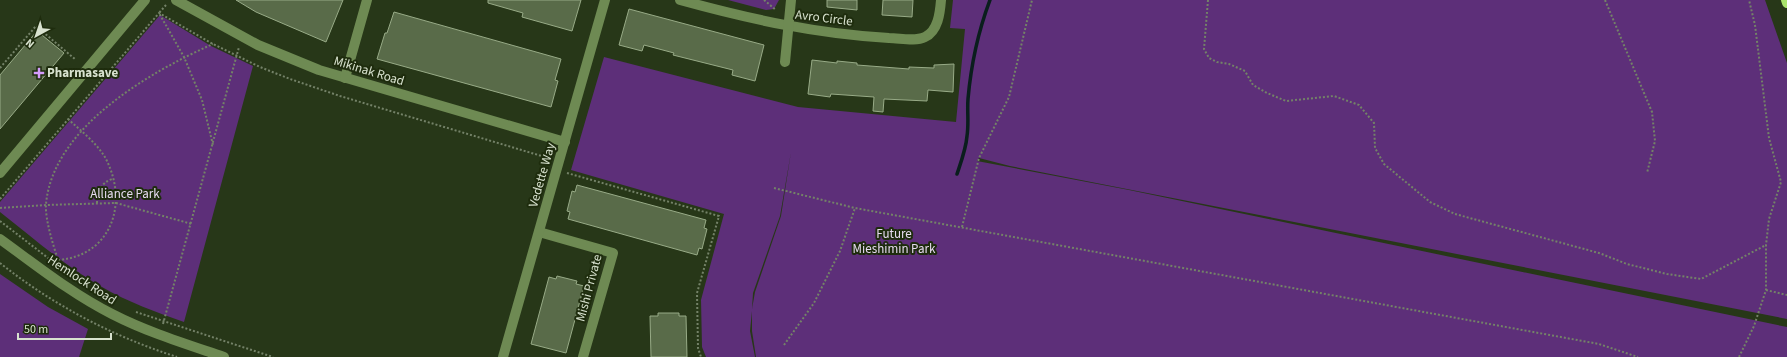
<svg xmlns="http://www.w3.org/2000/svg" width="1787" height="357" viewBox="0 0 1787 357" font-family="'Source Sans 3',sans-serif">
<rect width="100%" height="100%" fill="#273718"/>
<g fill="#5d2f79" fill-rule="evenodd">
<path d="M728 0H779L774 9 766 10Z"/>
<path d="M953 0H1765L1787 63V319L1010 166 979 158 977 161 1129 190 1787 327V357H756L752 331V311L750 331 755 357H706L702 347 701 300 724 214 571 170 604 57 798 107 956 122 965 29 950 28ZM791 152 781 216 755 292 752 309 753 293 780 216Z"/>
<path d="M160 15 211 46 253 66 184 322C156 312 128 302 102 287 65 266 33 238 0 212V202Z"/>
<path d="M0 274 48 307 88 329 79 357H0Z"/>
</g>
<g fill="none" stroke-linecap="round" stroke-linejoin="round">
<path stroke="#0a1e1d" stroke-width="3.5" d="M957 174C961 162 966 149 967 136 969 123 967 111 968 99 971 65 978 32 990 0"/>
</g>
<g fill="#596b49" stroke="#98ab87">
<path d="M236 0H343L326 42 256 12Z"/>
<path d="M488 0H581L572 31 522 17 523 13 488 3Z"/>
<path d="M827 0H857V10L827 7Z"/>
<path d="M883 0H913L912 17 882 15Z"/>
<path d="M629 9 764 45 755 81 732 75 733 70 673 55 674 53 644 45 642 51 619 45Z"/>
<path d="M394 12 561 59 555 80 558 81 551 107 377 59 385 33H387Z"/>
<path d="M37 31 64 53 0 129V75Z"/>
<path d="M812 60 837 63V61L857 63V65L909 69V67L934 68V65L954 64 953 92 928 90 927 101 884 99 883 112 873 111 874 97 831 94 830 97 808 94Z"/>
<path d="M577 185 706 220 704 228 707 229 702 249 699 248 697 255 568 219 570 212 567 211 572 191 575 192Z"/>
<path d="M557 276 577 281 576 284 584 286 566 353 531 344 549 277 556 279Z"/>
<path d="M658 313H679V316H686L687 357H651L650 316H658Z"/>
</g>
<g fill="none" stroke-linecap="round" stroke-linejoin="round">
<g stroke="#748268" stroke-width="2" stroke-dasharray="2 2" stroke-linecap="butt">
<path d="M764 0 776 10"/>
<path d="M1208 0 1204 49 1209 58 1217 62 1229 64 1245 71 1253 85 1267 93 1286 101 1334 96 1359 105 1374 123 1375 148 1384 164 1430 202 1455 214 1599 253 1627 264 1667 274 1701 279 1766 245"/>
<path d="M1605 0 1652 112 1655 141 1647 173"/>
<path d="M166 5 159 13 184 57 202 100 213 145"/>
<path d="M0 68 36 26 76 60"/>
<path d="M68 119C81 131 97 143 106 159 129 204 111 256 58 260 53 244 45 220 46 204 53 127 150 72 213 44"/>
<path d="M567 173 719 216 697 293 698 348 701 357"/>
<path d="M774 188 855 208 1599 344 1638 357"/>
<path d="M0 199 159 13 213 44 260 67 290 79 340 96 545 157"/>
<path d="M97 203C97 192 101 183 112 179"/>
<path d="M0 208 46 205 116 203 192 224"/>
<path d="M0 221 52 261"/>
<path d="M962 227 979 158 1009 97 1032 0"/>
<path d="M0 263C53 305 112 336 177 357"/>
<path d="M1766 290 1787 295"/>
<path d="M136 312 273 357"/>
<path d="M163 324 239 47"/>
<path d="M784 345 814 303 840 251 855 208"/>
<path d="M1739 357 1754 326 1766 290V245L1769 219 1781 182 1769 138 1755 25 1749 0"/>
</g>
<g stroke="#6e8a53" stroke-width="10">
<path d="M176 0 258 45 319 70 565 142"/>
<path d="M680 0C749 19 817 34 889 38 900 38 915 42 925 37 938 31 940 13 941 0"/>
<path d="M785 62 791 0"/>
<path d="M345 78 367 0"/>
<path d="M0 173 145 0"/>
<path d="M539 232 613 253 583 357"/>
<path d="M0 239C36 265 72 294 112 314 147 332 186 344 224 357"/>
<path d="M503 357 605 0"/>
</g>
<path stroke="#aae46c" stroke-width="10" d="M1786 0 1787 3"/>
</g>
<path fill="#d49cfb" stroke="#1e2c0d" stroke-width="1.5" d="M37 67h4v4h4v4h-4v4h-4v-4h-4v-4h4z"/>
<g text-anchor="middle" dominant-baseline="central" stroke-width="4" stroke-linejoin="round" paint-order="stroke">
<g font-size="13" fill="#d8e2cf" stroke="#1e2c0d">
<text transform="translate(824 18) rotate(7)">Avro Circle</text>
<text transform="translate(369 71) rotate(17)">Mikinak Road</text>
<text transform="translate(542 175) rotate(-74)">Vedette Way</text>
<text transform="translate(82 280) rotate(33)">Hemlock Road</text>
<text transform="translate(589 288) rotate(-75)">Mishi Private</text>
</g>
<g font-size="13" font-weight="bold" fill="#d8e2cf" stroke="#1e2c0d" text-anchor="start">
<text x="47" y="73">Pharmasave</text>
</g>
<g font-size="13" fill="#e6daf0" stroke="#1e2c0d">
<text x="125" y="194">Alliance Park</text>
<text x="894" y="234">Future<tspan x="894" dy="15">Mieshimin Park</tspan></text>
</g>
</g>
<g transform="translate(36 36) rotate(220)" stroke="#1e2c0d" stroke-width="3" paint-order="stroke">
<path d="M0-3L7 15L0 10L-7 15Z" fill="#d8e2cf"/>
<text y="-6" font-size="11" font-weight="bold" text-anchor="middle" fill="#d8e2cf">N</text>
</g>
<path d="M18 333v6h93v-6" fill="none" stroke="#d8e2cf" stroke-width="2"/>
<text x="24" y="333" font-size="12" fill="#d8e2cf" stroke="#1e2c0d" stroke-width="3" paint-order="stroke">50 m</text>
</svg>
